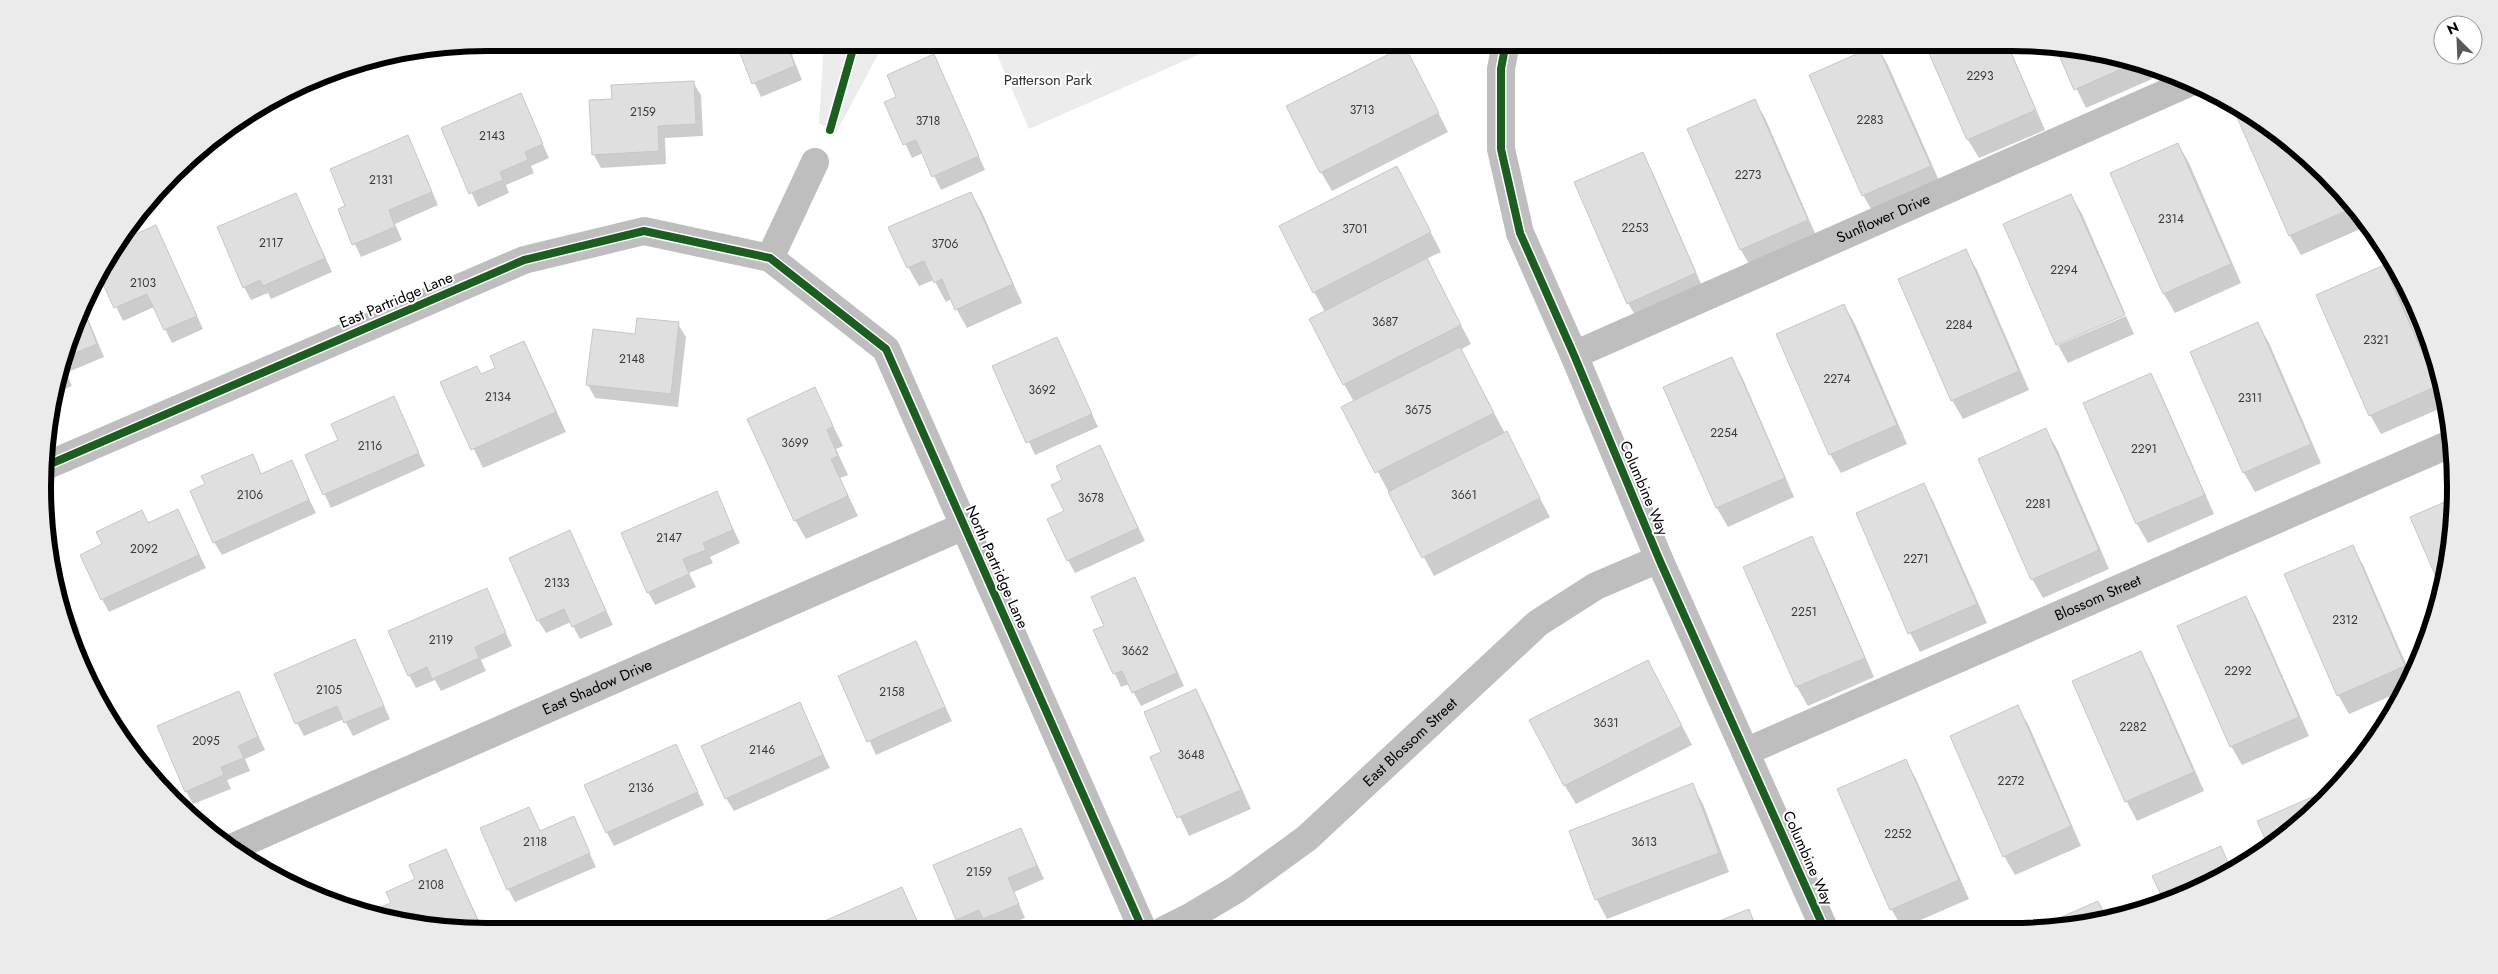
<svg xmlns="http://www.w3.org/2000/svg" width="2498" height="974" viewBox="0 0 2498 974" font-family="Jost,sans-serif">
<rect width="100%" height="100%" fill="#fff"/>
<g fill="#ececec">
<path d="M824 43H884L836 133 819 123Z"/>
<path d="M992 43H1225L1029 129Z"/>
</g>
<g fill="#0003">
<path d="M742 42H801L804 50 792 55 802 80 761 97 741 54 746 52Z"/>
<path d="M1642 42H1669L1660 55Z"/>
<path d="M1925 42H2007L2045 130 1979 158 1968 140Z"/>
<path d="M1877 46 1888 65 1941 185 1874 214 1863 195Z"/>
<path d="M2057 49 2126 58 2146 65 2152 79 2086 108Z"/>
<path d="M933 55 985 170 941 190 923 153 912 158 886 103 898 97Z"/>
<path d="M1415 67 1448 132 1332 191 1321 172Z"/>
<path d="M693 82 701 95 703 136 665 138 666 164 601 168 594 155 591 101 613 100Z"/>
<path d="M520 94 549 158 531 166 534 173 506 185 509 193 478 207 442 128Z"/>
<path d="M1755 101 1766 120 1818 240 1752 269 1741 250 1688 130Z"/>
<path d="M2246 112 2282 135 2345 194 2367 226 2301 255 2290 236 2237 116Z"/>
<path d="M408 137 438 205 395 224 402 240 361 257 339 210 347 207Z"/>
<path d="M2178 144 2189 163 2241 283 2175 313 2164 294 2112 174Z"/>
<path d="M1642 154 1653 173 1705 293 1639 322 1628 303Z"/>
<path d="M1397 168 1441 252 1426 259 1471 344 1460 350 1550 517 1434 576 1343 407 1354 402 1344 384 1325 312 1314 292Z"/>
<path d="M971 193 982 212 1022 303 967 328 951 299 946 302 934 280 919 286 908 267Z"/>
<path d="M296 194 332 272 271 299 268 293 251 300 244 287Z"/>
<path d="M2071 195 2082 214 2125 313 2057 343Z"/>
<path d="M156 226 203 329 172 343 154 307 123 321 99 271 121 242Z"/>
<path d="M1966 251 1977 270 2029 390 1963 419 1952 400Z"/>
<path d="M2384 266 2395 285 2446 406 2381 434 2370 415Z"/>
<path d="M1844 305 1855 324 1907 444 1841 473 1830 454Z"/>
<path d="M83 307 104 357 66 373 72 386 55 393 66 344Z"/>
<path d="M2126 316 2134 334 2068 363 2058 345Z"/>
<path d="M678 324 686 337 678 407 595 398 588 385 636 335Z"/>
<path d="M2258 324 2269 343 2321 463 2255 492 2244 473 2191 353Z"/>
<path d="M1057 339 1098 427 1035 455 994 367Z"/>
<path d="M523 343 534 362 566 432 483 468 442 383 481 375 496 369Z"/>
<path d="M1731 358 1742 377 1794 497 1728 527 1717 508 1665 388Z"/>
<path d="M2151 375 2161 394 2214 514 2148 543 2137 524 2084 404Z"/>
<path d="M815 389 843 446 836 449 848 475 840 478 858 516 806 539 795 520Z"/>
<path d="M393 398 425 466 331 508 306 455 339 440Z"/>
<path d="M2046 430 2057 449 2109 569 2043 598 2032 579Z"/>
<path d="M1100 447 1145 541 1075 573 1068 560 1064 480Z"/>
<path d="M252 456 262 475 291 462 316 513 222 555 214 542 206 485Z"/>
<path d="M1924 484 1934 503 1987 623 1920 652 1910 633 1857 514Z"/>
<path d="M716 493 740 543 710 557 713 563 689 573 696 587 655 605 648 592Z"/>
<path d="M178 510 206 568 109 612 102 599 148 524Z"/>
<path d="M570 532 613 625 580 639 571 622 546 633 538 620Z"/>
<path d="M1811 538 1822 557 1874 677 1808 706 1797 687 1744 568Z"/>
<path d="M2352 546 2363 565 2409 671 2400 692 2349 714 2338 695Z"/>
<path d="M51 562 80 631 70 635 51 574Z"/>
<path d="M1135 579 1184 686 1141 706 1129 684 1121 687 1095 631 1105 627Z"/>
<path d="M486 590 512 646 481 660 486 671 441 691 435 680 416 688 409 675Z"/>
<path d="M2245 597 2256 616 2309 736 2242 765 2231 746Z"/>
<path d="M355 641 390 719 353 736 344 719 304 736 297 723Z"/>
<path d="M915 643 952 721 876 755 840 677Z"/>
<path d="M2140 652 2151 671 2204 791 2137 821 2127 802 2074 682Z"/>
<path d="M1658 680 1692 745 1576 804 1565 786Z"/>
<path d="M1196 691 1206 709 1251 809 1189 836 1152 758 1163 753Z"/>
<path d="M239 693 265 750 245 759 250 771 227 780 231 789 193 804 186 791Z"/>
<path d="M799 703 830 768 734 811 726 798Z"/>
<path d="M2018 707 2029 726 2081 846 2015 875 2004 856Z"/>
<path d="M676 745 704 805 614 846 607 833Z"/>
<path d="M1905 760 1916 779 1969 899 1902 928 1892 910 1839 790Z"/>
<path d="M1692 785 1703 804 1729 872 1607 919 1597 900 1570 831Z"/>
<path d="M528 808 541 832 573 817 596 867 515 902 508 889Z"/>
<path d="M1021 829 1044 879 1014 892 1025 918 995 930H991L987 923 970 930H963L957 919Z"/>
<path d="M2220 848 2232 869 2207 886 2164 899 2154 876Z"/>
<path d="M445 850 484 931 375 917 393 903Z"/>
<path d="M902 888 922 930 806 931Z"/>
<path d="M1748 911 1759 928 1702 929Z"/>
</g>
<g fill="#dfdfdf" stroke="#c7c7c7">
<path d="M741 42H786L795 66 752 84 740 53 745 51Z"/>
<path d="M1924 42H2006L2036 110 1967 140Z"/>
<path d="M1877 45 1931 166 1862 196 1809 75Z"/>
<path d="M1405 46 1439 113 1320 173 1286 106Z"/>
<path d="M2056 48 2126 58 2137 62 2074 90Z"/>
<path d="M934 54 979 156 932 177 916 140 903 145 884 102 896 97 887 75Z"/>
<path d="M694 81 696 124 658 126 659 151 592 155 589 100 612 99 611 85Z"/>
<path d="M521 93 543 144 525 152 528 160 500 172 503 180 469 194 441 128Z"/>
<path d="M1755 99 1808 220 1740 250 1687 129Z"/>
<path d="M2244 111 2282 135 2345 194 2355 207 2289 236 2236 115Z"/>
<path d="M408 135 432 192 389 210 395 227 352 245 338 209 345 206 330 169Z"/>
<path d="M2178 143 2231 264 2163 294 2110 173Z"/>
<path d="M1643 152 1696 273 1627 304 1574 182Z"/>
<path d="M1397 166 1431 232 1313 293 1279 226Z"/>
<path d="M971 192 1013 284 955 310 942 279 934 283 924 261 907 268 888 227Z"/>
<path d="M296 193 325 258 263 286 260 280 243 288 217 227Z"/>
<path d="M2071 194 2125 315 2056 345 2003 224Z"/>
<path d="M156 225 197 316 164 330 147 294 114 308 98 273 102 265 123 240Z"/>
<path d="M1966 249 2019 371 1951 401 1898 279Z"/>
<path d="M1427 258 1461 325 1343 385 1309 319Z"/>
<path d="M2384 265 2437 386 2369 416 2316 295Z"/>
<path d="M1844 304 1897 425 1829 455 1776 334Z"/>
<path d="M83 308 97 344 63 358 66 344Z"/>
<path d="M637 318 679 322 671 394 586 385 593 329 635 334Z"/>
<path d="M2258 322 2311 444 2243 473 2190 352Z"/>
<path d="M1057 337 1092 414 1026 443 992 366Z"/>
<path d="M524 341 556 412 471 450 440 382 477 366 481 374 495 368 490 356Z"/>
<path d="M1460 347 1494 413 1375 473 1341 407Z"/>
<path d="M1732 357 1785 478 1716 508 1663 387Z"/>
<path d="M2151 373 2205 495 2136 524 2083 403Z"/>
<path d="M815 387 833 426 827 430 838 456 831 459 848 496 794 521 747 419Z"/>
<path d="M394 396 419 453 323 495 305 455 338 440 331 424Z"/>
<path d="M2046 428 2099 550 2031 580 1978 459Z"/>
<path d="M1507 431 1540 498 1422 558 1388 492Z"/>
<path d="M1100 445 1138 528 1067 561 1047 519 1064 511 1051 485 1062 480 1056 466Z"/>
<path d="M253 454 261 474 292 460 309 500 213 543 190 491 205 484 201 476Z"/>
<path d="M1924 483 1977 604 1908 634 1856 513Z"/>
<path d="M717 491 733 530 703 543 706 550 683 559 689 574 647 593 621 533Z"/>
<path d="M2454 498 2455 516 2442 591 2410 517Z"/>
<path d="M178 509 199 555 101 600 80 555 102 544 96 532 142 510 148 523Z"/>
<path d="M570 530 606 611 572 627 564 609 537 621 509 558Z"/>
<path d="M1812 536 1865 658 1796 687 1743 567Z"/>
<path d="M2353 545 2405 666 2337 696 2284 574Z"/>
<path d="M51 564 74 617 65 621 51 574Z"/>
<path d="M1135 577 1177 673 1132 693 1122 671 1113 674 1093 630 1104 626 1091 597Z"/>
<path d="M487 588 506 633 475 647 479 658 432 679 427 667 408 676 388 631Z"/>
<path d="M2246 596 2299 717 2230 747 2177 626Z"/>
<path d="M355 639 384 706 344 723 337 706 295 724 274 674Z"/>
<path d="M916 641 945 707 867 742 838 676Z"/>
<path d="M2141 651 2194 772 2125 802 2072 681Z"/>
<path d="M1648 660 1682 726 1564 786 1529 720Z"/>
<path d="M1196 689 1241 790 1177 818 1150 757 1161 752 1144 712Z"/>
<path d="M239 691 258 737 238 746 244 758 221 767 224 775 185 792 157 726Z"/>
<path d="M800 702 823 755 725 799 701 746Z"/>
<path d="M2018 705 2071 826 2003 857 1950 736Z"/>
<path d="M676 744 698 792 606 833 584 785Z"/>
<path d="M1906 759 1959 880 1890 910 1837 789Z"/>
<path d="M1693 783 1719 853 1595 900 1569 831Z"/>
<path d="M2326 791 2327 795 2304 821 2268 845 2257 821Z"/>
<path d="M529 807 540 831 574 816 590 853 507 890 480 828Z"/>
<path d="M1021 828 1037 866 1008 878 1019 904 983 919 979 910 956 920 933 865Z"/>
<path d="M2221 846 2231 870 2207 886 2163 899 2152 876Z"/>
<path d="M446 849 479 923 465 929 373 917 371 911 391 903 386 892 415 879 409 865Z"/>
<path d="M902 887 921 930 804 931V930Z"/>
<path d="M2098 901 2106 917 2069 928H2036Z"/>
<path d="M1749 909 1756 928 1699 929Z"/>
</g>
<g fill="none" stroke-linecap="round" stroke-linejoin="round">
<g stroke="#bebebe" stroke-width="28">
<path d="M1506 42 1501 69V149L1520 233 1574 355 1659 559 1824 928"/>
<path d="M770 258 815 162"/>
<path id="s1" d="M1574 355 2191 82"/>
<path d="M48 465 524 260 644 231 770 258 886 349 1143 930"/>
<path id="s2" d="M1745 752 2452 443"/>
<path id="s3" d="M231 848 964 526"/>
<path id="s4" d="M1164 930 1190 917 1237 889 1307 838 1538 623 1596 586 1659 559"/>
</g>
<defs>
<g id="cycleway">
<path d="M1506 42 1501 69V149L1520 233 1574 355 1659 559 1824 928"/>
<path d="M830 130 855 42"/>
<path d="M48 465 524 260 644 231 770 258 886 349 1143 930"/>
</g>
</defs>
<use href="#cycleway" stroke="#fff" stroke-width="11"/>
<use href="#cycleway" stroke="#1b5e20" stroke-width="8"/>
</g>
<g text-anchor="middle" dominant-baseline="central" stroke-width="4" stroke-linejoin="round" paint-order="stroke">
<g font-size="12" fill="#383838">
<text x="1980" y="76">2293</text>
<text x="1362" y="110">3713</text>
<text x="643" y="112">2159</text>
<text x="1870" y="120">2283</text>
<text x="928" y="121">3718</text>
<text x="492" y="136">2143</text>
<text x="1748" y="175">2273</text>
<text x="381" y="180">2131</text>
<text x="2171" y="219">2314</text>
<text x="1635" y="228">2253</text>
<text x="1355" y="229">3701</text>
<text x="271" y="243">2117</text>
<text x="945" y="244">3706</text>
<text x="2064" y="270">2294</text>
<text x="143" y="283">2103</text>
<text x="1385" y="322">3687</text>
<text x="1959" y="325">2284</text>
<text x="2376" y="340">2321</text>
<text x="632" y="359">2148</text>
<text x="1837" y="379">2274</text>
<text x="1042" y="390">3692</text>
<text x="498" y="397">2134</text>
<text x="2250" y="398">2311</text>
<text x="1418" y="410">3675</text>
<text x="1724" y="433">2254</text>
<text x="795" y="443">3699</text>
<text x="370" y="446">2116</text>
<text x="2144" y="449">2291</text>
<text x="250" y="495">2106</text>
<text x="1464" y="495">3661</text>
<text x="1091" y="498">3678</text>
<text x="2038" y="504">2281</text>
<text x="669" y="538">2147</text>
<text x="144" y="549">2092</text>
<text x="1916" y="559">2271</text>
<text x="557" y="583">2133</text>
<text x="1804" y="612">2251</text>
<text x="2345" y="620">2312</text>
<text x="441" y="640">2119</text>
<text x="1135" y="651">3662</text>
<text x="2238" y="671">2292</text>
<text x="329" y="690">2105</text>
<text x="892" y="692">2158</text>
<text x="1606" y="723">3631</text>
<text x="2133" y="727">2282</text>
<text x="206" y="741">2095</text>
<text x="762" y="750">2146</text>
<text x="1191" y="755">3648</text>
<text x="2011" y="781">2272</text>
<text x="641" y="788">2136</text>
<text x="1898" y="834">2252</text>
<text x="535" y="842">2118</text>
<text x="1644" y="842">3613</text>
<text x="979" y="872">2159</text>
<text x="431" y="885">2108</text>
</g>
<g font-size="15" fill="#333" stroke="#fff">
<text x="1048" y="80">Patterson Park</text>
</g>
<g font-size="15" fill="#000" stroke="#fff">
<text stroke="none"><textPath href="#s1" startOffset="338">Sunflower Drive</textPath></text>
<text transform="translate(396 300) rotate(-23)">East Partridge Lane</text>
<text transform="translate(1644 488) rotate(67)">Columbine Way</text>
<text transform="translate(997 567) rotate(66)">North Partridge Lane</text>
<text stroke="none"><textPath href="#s2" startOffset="385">Blossom Street</textPath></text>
<text stroke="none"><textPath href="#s3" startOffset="400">East Shadow Drive</textPath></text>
<text stroke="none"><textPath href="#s4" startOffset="311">East Blossom Street</textPath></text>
<text transform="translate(1808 858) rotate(66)">Columbine Way</text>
</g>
</g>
<path d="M0 0H2498V974H0ZM487 51H2011A436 436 0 0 1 2447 487V487A436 436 0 0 1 2011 923H487A436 436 0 0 1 51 487V487A436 436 0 0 1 487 51Z" fill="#ebebeb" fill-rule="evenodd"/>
<path fill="none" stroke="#000" stroke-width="6" d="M487 51H2011A436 436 0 0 1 2447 487V487A436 436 0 0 1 2011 923H487A436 436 0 0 1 51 487V487A436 436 0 0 1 487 51Z"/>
<g transform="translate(2458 40) rotate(336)"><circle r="24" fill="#ffffff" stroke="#999999"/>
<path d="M0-4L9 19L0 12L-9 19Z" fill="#595959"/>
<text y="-8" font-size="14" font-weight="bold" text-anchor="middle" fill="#000000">N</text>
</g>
</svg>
